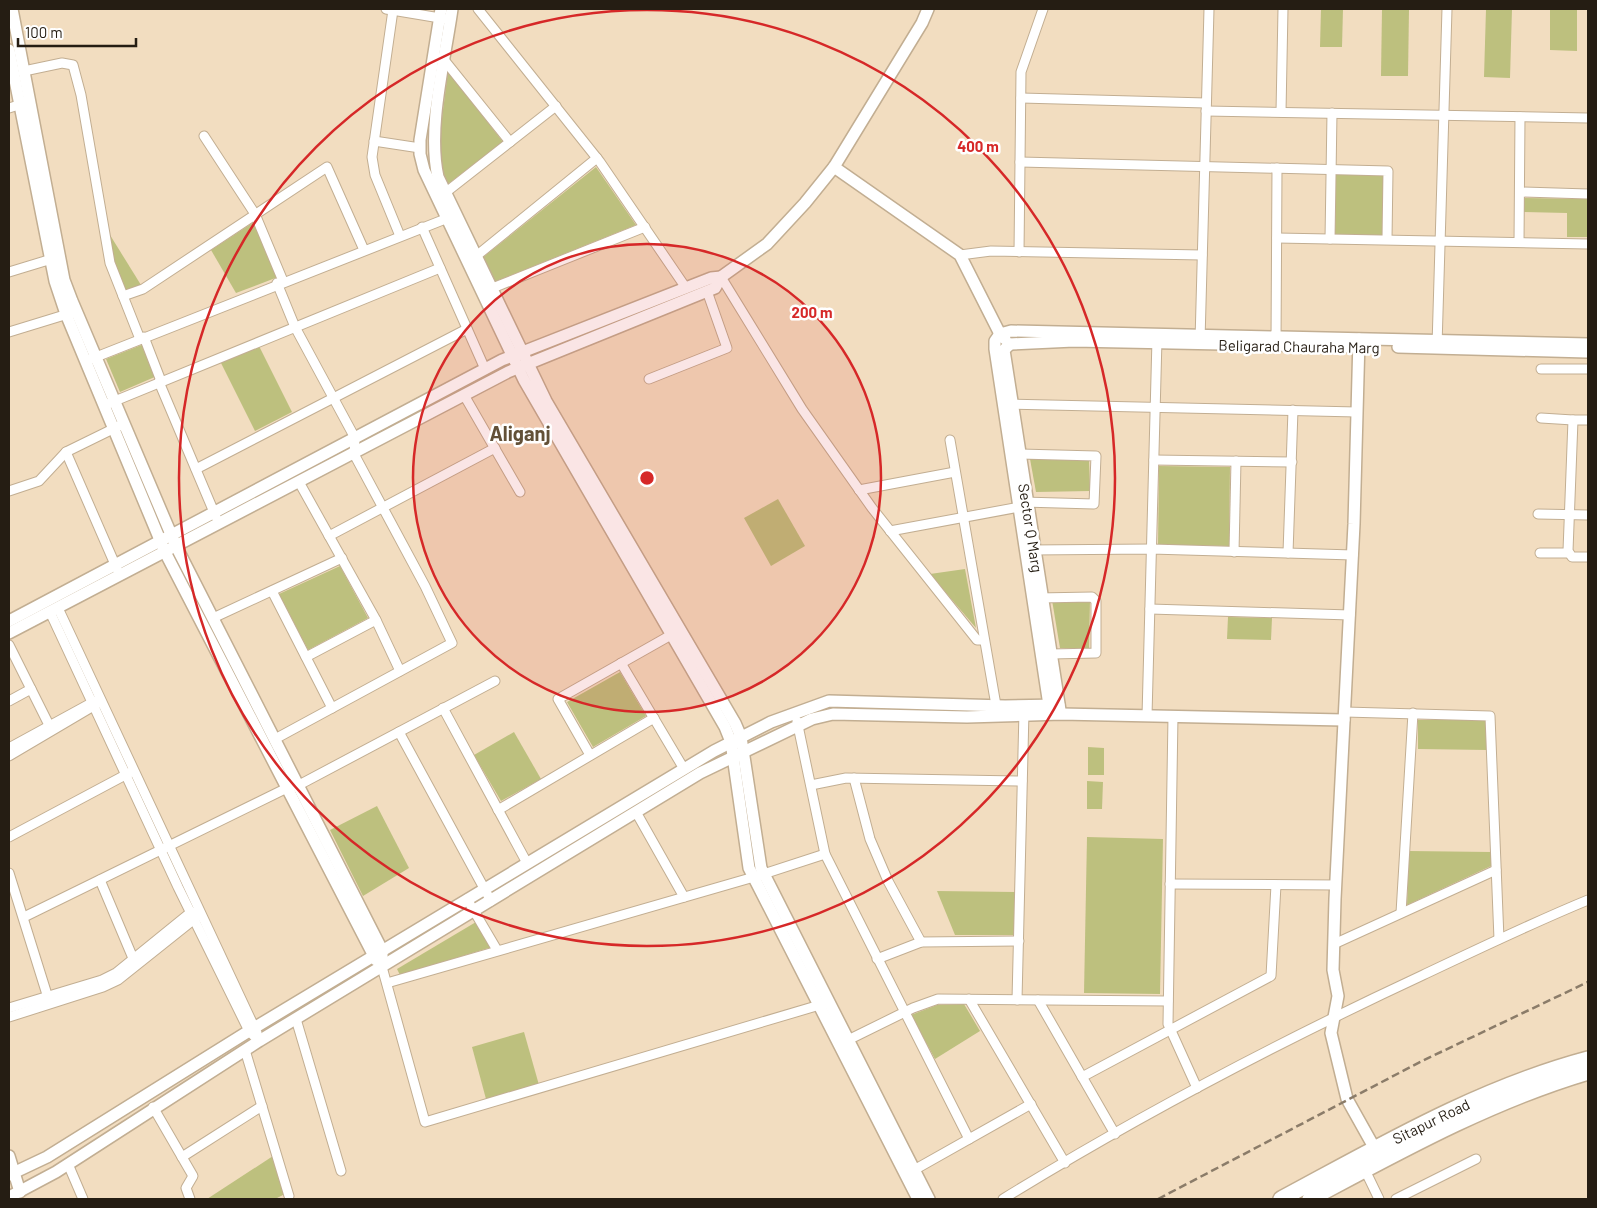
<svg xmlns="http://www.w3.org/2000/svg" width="1597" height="1208" viewBox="0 0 1597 1208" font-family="Barlow,sans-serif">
<rect width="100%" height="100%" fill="#f2ddc0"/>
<g fill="#bdc07e">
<path d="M1321 9H1343L1342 47H1320Z"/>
<path d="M1382 9H1409L1408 76H1381Z"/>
<path d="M1486 9H1512L1510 78 1484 77Z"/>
<path d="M1550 9H1577V51L1550 50Z"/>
<path d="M448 71 503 142 448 184 437 157Z"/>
<path d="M596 167 636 225 494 282 482 258Z"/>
<path d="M1336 174 1384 175 1382 236 1335 235Z"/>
<path d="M1524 198 1588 199V237H1567V213L1524 212Z"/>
<path d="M254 222 278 277 236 293 211 250Z"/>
<path d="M110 235 141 285 125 291 115 267Z"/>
<path d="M144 344 157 376 120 392 106 359Z"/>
<path d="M259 346 292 412 255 431 220 361Z"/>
<path d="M1089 458 1090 491 1036 492 1030 459Z"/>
<path d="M1159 466 1230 467 1229 546 1158 545Z"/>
<path d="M778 499 805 546 771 566 744 518Z"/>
<path d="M340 566 368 618 308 650 279 594Z"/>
<path d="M965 569 976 628 930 574Z"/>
<path d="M1052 600H1090L1089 649 1060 648Z"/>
<path d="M1228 617 1272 618 1271 640 1227 639Z"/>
<path d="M620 672 646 716 593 747 567 702Z"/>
<path d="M1418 720H1487V750L1418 749Z"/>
<path d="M514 732 541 779 501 801 474 755Z"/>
<path d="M1088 747 1104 748V775H1088Z"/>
<path d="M1087 781 1103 782 1102 809H1087Z"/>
<path d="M377 806 409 868 363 896 330 830Z"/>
<path d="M1087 837 1163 839 1160 994 1084 993Z"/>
<path d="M1409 851 1491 852V866L1407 905Z"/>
<path d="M937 891 1015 892V935H955Z"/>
<path d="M476 922 492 947 400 975 397 969Z"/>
<path d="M964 1004 980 1031 935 1059 911 1015 937 1005Z"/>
<path d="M524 1032 539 1085 486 1099 472 1047Z"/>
<path d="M273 1156 285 1194 275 1199H207Z"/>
</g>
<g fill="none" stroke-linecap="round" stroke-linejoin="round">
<defs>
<g id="minor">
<path d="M386 9 446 19"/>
<path d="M478 9 600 162 686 288"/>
<path d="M393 10 372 157 375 175 400 236"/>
<path d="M445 61 510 142"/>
<path d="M24 71 62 63 73 65 81 95 110 263 140 339"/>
<path d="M1021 98 1206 103"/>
<path d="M9 108 25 103"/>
<path d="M1206 111 1588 118"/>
<path d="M1281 112 1283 9"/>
<path d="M204 136 255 214 283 281"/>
<path d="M374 141 420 148"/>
<path d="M1020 162 1388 171 1387 239"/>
<path d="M1520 192 1588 194"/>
<path d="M445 193 556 106"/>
<path d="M422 227 485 369"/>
<path d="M1277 238 1588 244"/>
<path d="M1330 239 1332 113"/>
<path d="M1519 242 1520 117"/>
<path d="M1019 252 1021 72 1043 9"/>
<path d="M960 255 991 251 1202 255"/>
<path d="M475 257 597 158"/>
<path d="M9 272 55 258"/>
<path d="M721 277 802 409 872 508 977 640H984"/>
<path d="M490 289 645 227"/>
<path d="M123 296 143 289 327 167 364 250"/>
<path d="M9 332 71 313"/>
<path d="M144 337 161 381"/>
<path d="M1200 341 1209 9"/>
<path d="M1276 343 1277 168"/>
<path d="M1437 346 1447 9"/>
<path d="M91 359 453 216"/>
<path d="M1541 369H1588"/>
<path d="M649 379 727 348 707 291"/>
<path d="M159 382 216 517"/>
<path d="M464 395 520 492"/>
<path d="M1008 404 1357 412"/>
<path d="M105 405 440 268"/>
<path d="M1541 418 1573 420"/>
<path d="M1588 420H1573L1568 551 1572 557H1588"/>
<path d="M950 440 997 711"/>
<path d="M66 452 117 569"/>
<path d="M1020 454 1096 456 1094 504 1023 502"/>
<path d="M1154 460 1292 462"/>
<path d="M196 469 467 329"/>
<path d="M299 482 376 620 400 671"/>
<path d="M859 490 955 472"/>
<path d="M9 491 39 481 66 452 119 426"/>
<path d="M1538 514 1588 515"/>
<path d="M890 531 1025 506"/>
<path d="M329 536 495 448"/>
<path d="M1031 550 1151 549 1353 555"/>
<path d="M1234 552 1236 461"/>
<path d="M1288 553 1293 410"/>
<path d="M1540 553H1569"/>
<path d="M272 591 332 708"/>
<path d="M1038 598 1092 597 1096 601V653L1051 654"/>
<path d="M58 608 257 1033"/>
<path d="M1150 609 1350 615"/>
<path d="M50 612 178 887 249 1031 259 1041"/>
<path d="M213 618 342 558"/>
<path d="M9 645 51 729"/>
<path d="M306 657 376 620"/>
<path d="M621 663 684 769"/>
<path d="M9 701 31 689"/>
<path d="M443 708 527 863"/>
<path d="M1345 712 1490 716 1499 939"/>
<path d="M1147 716 1157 339"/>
<path d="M1173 716 1168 1024 1197 1088"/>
<path d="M797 721 825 854 969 1139"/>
<path d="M399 732 491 901"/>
<path d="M275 739 452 643 425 586 354 454 355 438 295 327 277 283"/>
<path d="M9 748 95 701"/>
<path d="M590 755 558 699 671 635"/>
<path d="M9 756 97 704"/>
<path d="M854 778 870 839 888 881 921 942"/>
<path d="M811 785 846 778 1022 781"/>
<path d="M498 810 654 718"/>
<path d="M636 812 684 897"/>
<path d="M9 837 131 772"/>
<path d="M9 873 49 1001"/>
<path d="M100 880 135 963"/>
<path d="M1170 884 1336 885"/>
<path d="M467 899 497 950"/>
<path d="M1401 913 1413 713"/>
<path d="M24 917 287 788 299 785 495 681"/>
<path d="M1334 944 1496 870"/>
<path d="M877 959 921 942 1019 941"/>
<path d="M382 967 425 1122 823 1004"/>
<path d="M387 983 754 877 825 854"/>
<path d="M969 999 1065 1163"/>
<path d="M1017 1000 1024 711"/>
<path d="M1038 1000 1115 1134"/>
<path d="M9 1008 102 980 116 973 190 913 196 912"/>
<path d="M9 1017 103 987 118 980 197 917"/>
<path d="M296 1019 341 1171"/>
<path d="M848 1040 913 1008 938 999 1168 1001"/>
<path d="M245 1050 289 1196"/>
<path d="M1082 1077 1271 976 1276 885"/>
<path d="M153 1107 193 1176 186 1188 190 1199"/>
<path d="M182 1157 262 1106"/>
<path d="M68 1164 83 1199"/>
<path d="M914 1170 1031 1104"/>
<path d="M1365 1170 1379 1199"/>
<path d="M1003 1199C1138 1116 1279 1042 1423 975 1478 949 1532 923 1588 900"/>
<path d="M1396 1199 1476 1159"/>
</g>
<g id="tertiary">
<path d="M12 9 64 280 72 301 176 546 382 950V958"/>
<path d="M441 9 420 140V154L424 170 524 380 725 727 731 742 749 868 918 1199"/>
<path d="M452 9C445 60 427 127 438 177L546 401 735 723 741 737 761 868 929 1199"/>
<path d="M9 50 55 281 66 314 165 552 376 960"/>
<path d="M834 167 960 255 1000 334 1005 339"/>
<path d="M1359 339 1354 524 1335 899 1333 970 1338 996 1331 1033 1347 1099 1375 1149"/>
<path d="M1010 344 1074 341 1364 347"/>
<path d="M1010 344 1004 350 1060 710"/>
<path d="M1398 347 1587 352"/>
<path d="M9 621 502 360 711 278 721 277"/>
<path d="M9 633 508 372 715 288 721 277 767 244 805 203 834 167 922 23 928 9"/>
<path d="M1050 712 995 349V341L1000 334 1011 331 1588 344"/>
<path d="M9 1156 20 1192"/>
<path d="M9 1175 47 1157 249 1031 714 751 771 722 829 701 1005 706 1059 705"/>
<path d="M9 1197 56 1172 259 1041 700 773 812 719 833 714 967 717 1061 714 1344 720"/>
</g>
<g id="primary">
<path d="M1281 1199C1380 1146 1479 1088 1588 1059"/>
<path d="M1310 1199C1400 1151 1490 1101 1588 1072"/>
</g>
</defs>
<use href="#minor" stroke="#c2ae92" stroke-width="11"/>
<use href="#tertiary" stroke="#c2ae92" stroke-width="14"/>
<use href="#primary" stroke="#c2ae92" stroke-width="18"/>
<use href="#minor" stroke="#fff" stroke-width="9"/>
<use href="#tertiary" stroke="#fff" stroke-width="11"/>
<use href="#primary" stroke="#fff" stroke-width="15"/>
<path stroke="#8b7c69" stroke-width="2.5" stroke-dasharray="8 4" stroke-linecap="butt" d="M1158 1199 1422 1061 1588 982"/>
</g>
<circle cx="647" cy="478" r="234" fill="#d62828" fill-opacity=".12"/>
<g fill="none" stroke="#d62828" stroke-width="2.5">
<circle cx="647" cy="478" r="234"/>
<circle cx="647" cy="478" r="468"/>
</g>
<g text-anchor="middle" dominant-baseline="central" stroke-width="5" stroke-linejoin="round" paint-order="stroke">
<g font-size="15" fill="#251d13" stroke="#fff">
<text transform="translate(1299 346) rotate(1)">Beligarad Chauraha Marg</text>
<text transform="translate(1031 528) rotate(81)">Sector Q Marg</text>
<text transform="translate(1431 1121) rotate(-26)">Sitapur Road</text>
</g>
<g font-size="20" font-weight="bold" fill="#625037" stroke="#fff">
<text x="520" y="433">Aliganj</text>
</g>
</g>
<circle cx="647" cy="478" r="8" fill="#d62828" stroke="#fff" stroke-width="2.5"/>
<g font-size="15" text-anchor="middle" font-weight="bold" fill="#d62828" stroke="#fff" stroke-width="5" stroke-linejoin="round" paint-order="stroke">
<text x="978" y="152">400 m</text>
<text x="812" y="318">200 m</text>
</g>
<rect width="1597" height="1208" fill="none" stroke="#251d13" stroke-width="20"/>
<path d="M18 38v8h118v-8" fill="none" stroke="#251d13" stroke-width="2.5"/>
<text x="25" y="38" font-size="15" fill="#251d13" stroke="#ffffff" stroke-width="4" paint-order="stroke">100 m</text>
</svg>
